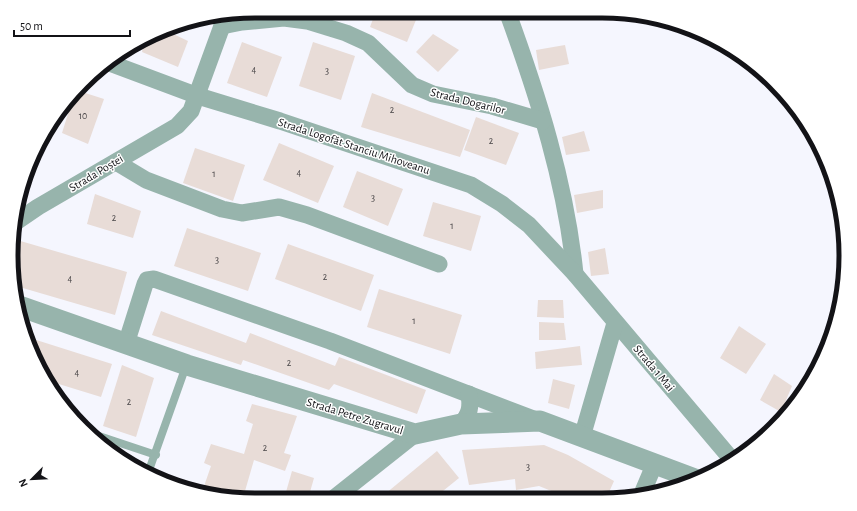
<svg xmlns="http://www.w3.org/2000/svg" width="857" height="511" viewBox="0 0 857 511" font-family="'Alegreya Sans',sans-serif">
<rect width="100%" height="100%" fill="#f5f6fe"/>
<g fill="#e8dcd7">
<path d="M361 11H372L370 15Z"/>
<path d="M376 11H408L418 15 407 42 370 27Z"/>
<path d="M165 30 188 41 178 67 142 52 144 41Z"/>
<path d="M433 34 459 50 438 72 416 52Z"/>
<path d="M242 42 282 57 267 97 227 83Z"/>
<path d="M313 42 355 56 341 100 299 86Z"/>
<path d="M565 45 569 64 539 70 536 50Z"/>
<path d="M79 91 104 99 88 144 62 133 73 98Z"/>
<path d="M372 93 470 130 460 157 361 127Z"/>
<path d="M476 117 519 133 506 165 464 150Z"/>
<path d="M584 131 590 151 566 155 562 137Z"/>
<path d="M279 143 334 166 318 203 263 180Z"/>
<path d="M195 148 245 165 233 201 183 183Z"/>
<path d="M357 171 403 189 388 226 343 207Z"/>
<path d="M603 190V208L577 213 574 195Z"/>
<path d="M95 194 141 211 133 238 87 224Z"/>
<path d="M433 202 481 216 471 251 423 236Z"/>
<path d="M187 228 261 253 248 291 174 266Z"/>
<path d="M17 240 127 272 115 315 16 286 12 260Z"/>
<path d="M288 244 374 275 361 311 275 279Z"/>
<path d="M605 248 609 274 591 276 588 252Z"/>
<path d="M379 289 462 315 450 354 367 327Z"/>
<path d="M538 300H563L564 318 537 317Z"/>
<path d="M161 311 246 343 250 333 335 366 339 357 426 390 417 414 334 384 329 390 243 360 241 365 152 335Z"/>
<path d="M539 322 564 323 566 340H539Z"/>
<path d="M739 326 766 344 746 374 720 358Z"/>
<path d="M30 338 112 364 101 397 49 381 28 342Z"/>
<path d="M580 346 582 365 536 369 535 352Z"/>
<path d="M122 365 154 378 136 437 103 426Z"/>
<path d="M774 374 792 386 781 412 760 400Z"/>
<path d="M553 379 575 385 569 409 548 403Z"/>
<path d="M252 404 297 416 284 453 291 455 285 471 254 460 245 491 251 494 249 499H239L202 492 211 466 204 463 211 444 244 454 253 424 246 421Z"/>
<path d="M544 445 568 455 614 481 606 499H571L539 486 516 490 515 479 469 485 462 450Z"/>
<path d="M437 451 459 478 433 499H379Z"/>
<path d="M292 471 314 478 308 499H284Z"/>
</g>
<g fill="none" stroke-linecap="round" stroke-linejoin="round">
<g stroke="#97b4ac" stroke-width="8">
<path d="M93 434 156 455"/>
<path d="M148 473 186 366"/>
</g>
<g stroke="#97b4ac" stroke-width="17">
<path d="M507 11C538 96 566 184 575 274"/>
<path d="M222 26 242 22 284 18 307 21 346 33 368 43 412 85 433 94 492 106 543 121"/>
<path d="M107 62 198 96 280 121 471 185 502 204 529 225 575 274 733 461"/>
<path d="M116 162 146 180 222 209 242 213 279 207 307 215 439 264"/>
<path d="M16 222 38 207 177 126 191 111 222 26"/>
<path d="M126 344 145 284 147 280 154 279 330 341 536 420"/>
<path d="M461 424C470 414 471 407 469 394"/>
<path d="M582 437 615 323"/>
<path d="M641 496 655 463"/>
<path d="M333 499 415 434"/>
</g>
<path stroke="#97b4ac" stroke-width="21" d="M19 306 187 365 415 434 461 424 540 421 695 479"/>
</g>
<g text-anchor="middle" dominant-baseline="central" stroke-width="3" stroke-linejoin="round" paint-order="stroke">
<g font-size="10" fill="#484547">
<text x="254" y="70">4</text>
<text x="327" y="71">3</text>
<text x="392" y="110">2</text>
<text x="83" y="116">10</text>
<text x="491" y="141">2</text>
<text x="299" y="173">4</text>
<text x="214" y="174">1</text>
<text x="373" y="198">3</text>
<text x="114" y="218">2</text>
<text x="452" y="226">1</text>
<text x="217" y="260">3</text>
<text x="325" y="277">2</text>
<text x="70" y="279">4</text>
<text x="414" y="321">1</text>
<text x="289" y="363">2</text>
<text x="77" y="373">4</text>
<text x="129" y="402">2</text>
<text x="265" y="448">2</text>
<text x="528" y="467">3</text>
</g>
<g font-size="12" fill="#131317" stroke="#fff">
<text transform="translate(468 101) rotate(14)">Strada Dogarilor</text>
<text transform="translate(354 146) rotate(18)">Strada Logofăt Stanciu Mihoveanu</text>
<text transform="translate(96 173) rotate(-31)">Strada Poștei</text>
<text transform="translate(654 368) rotate(50)">Strada 1 Mai</text>
<text transform="translate(355 416) rotate(17)">Strada Petre Zugravul</text>
</g>
</g>
<path d="M0 0H857V511H0ZM255 18H602A237 237 0 0 1 839 255V256A237 237 0 0 1 602 493H255A237 237 0 0 1 18 256V255A237 237 0 0 1 255 18Z" fill="#fff" fill-rule="evenodd"/>
<path fill="none" stroke="#131317" stroke-width="5" d="M255 18H602A237 237 0 0 1 839 255V256A237 237 0 0 1 602 493H255A237 237 0 0 1 18 256V255A237 237 0 0 1 255 18Z"/>
<g transform="translate(32 479) rotate(246)" stroke="#ffffff" stroke-width="3" paint-order="stroke">
<path d="M0-3L7 15L0 10L-7 15Z" fill="#131317"/>
<text y="-6" font-size="11" font-weight="bold" text-anchor="middle" fill="#131317">N</text>
</g>
<path d="M14 30v6h116v-6" fill="none" stroke="#131317" stroke-width="2"/>
<text x="20" y="30" font-size="12" fill="#131317" stroke="#ffffff" stroke-width="3" paint-order="stroke">50 m</text>
</svg>
